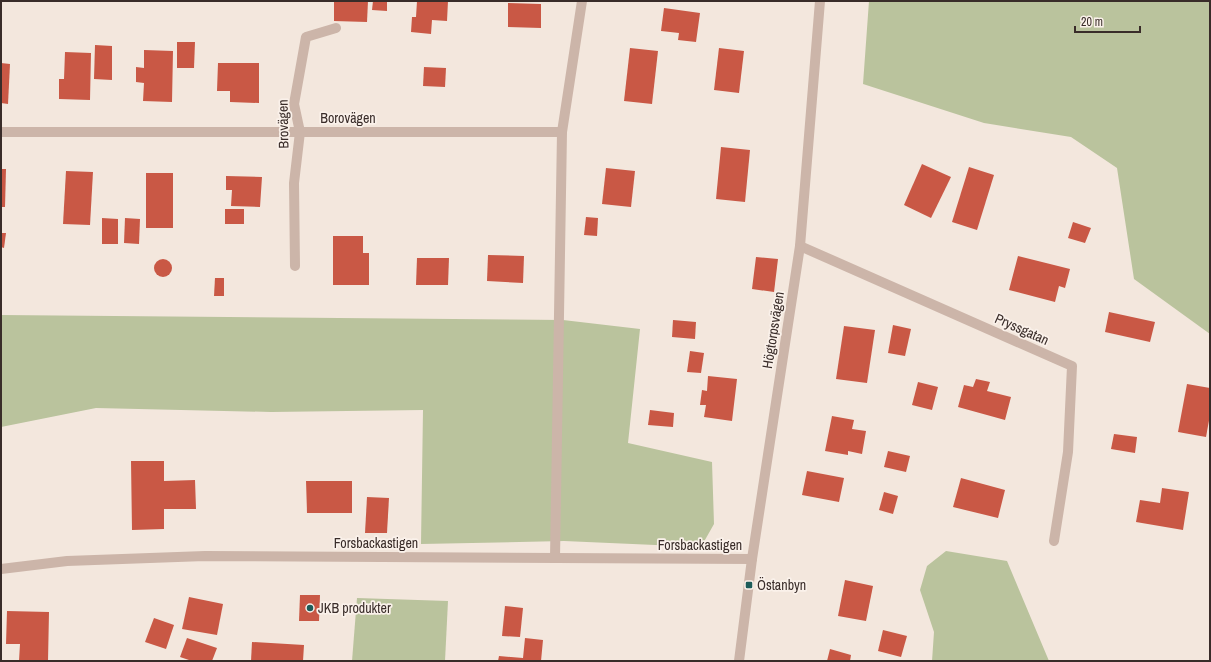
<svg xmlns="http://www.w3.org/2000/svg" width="1211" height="662" viewBox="0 0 1211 662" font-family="'Archivo Narrow',sans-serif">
<rect width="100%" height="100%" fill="#f3e7dd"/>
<g fill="#bac39d">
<path d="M869 1H1210V334L1134 279 1117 168 1071 137 984 123 863 84Z"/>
<path d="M1 315 563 320 640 329 628 443 712 462 714 524 701 547 564 541 421 544 423 410 271 412 96 408 1 427Z"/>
<path d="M946 551 1007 561 1049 661H932L934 632 920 590 927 566Z"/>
<path d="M357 598 448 601 445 661H352Z"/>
</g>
<g fill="#c95845">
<path d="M334 1H368L367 22 334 21Z"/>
<path d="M373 1H387V11L372 10Z"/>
<path d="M417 1H448L447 21 432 20 431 34 411 32 412 17H416Z"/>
<path d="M508 3 541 4V28L508 27Z"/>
<path d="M664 8 700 13 696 42 678 40 679 33 661 31Z"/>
<path d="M177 42H195L194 68H177Z"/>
<path d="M95 45 112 46V80L94 79Z"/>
<path d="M630 48 658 51 652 104 624 101Z"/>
<path d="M719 48 744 51 739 93 714 90Z"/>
<path d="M144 50 173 51 172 102 143 101 144 83 136 82V67L144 68Z"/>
<path d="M65 52 91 53 90 100 59 99V79H64Z"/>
<path d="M1 63 10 64 8 104 1 103Z"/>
<path d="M218 63H259V103L230 102V91H217Z"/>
<path d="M424 67 446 68 445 87 423 86Z"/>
<path d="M721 147 750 150 745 202 716 199Z"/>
<path d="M922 164 951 177 931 218 904 205Z"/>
<path d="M969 167 994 175 977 230 952 222Z"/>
<path d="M606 168 635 171 631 207 602 204Z"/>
<path d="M1 169H6L5 207H1Z"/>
<path d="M66 171 93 172 90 225 63 224Z"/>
<rect x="146" y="173" width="27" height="55"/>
<path d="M226 176 262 177 260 207 231 206 232 190H226Z"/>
<rect x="225" y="209" width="19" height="15"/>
<path d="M586 217 598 218 597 236 584 235Z"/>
<path d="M102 218 118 219V244H102Z"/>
<path d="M125 218 140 219 139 244 124 243Z"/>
<path d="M1073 222 1091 228 1085 243 1068 238Z"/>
<path d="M1 233H6L4 248 1 247Z"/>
<path d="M333 236H363V253H369V285H333Z"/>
<path d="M488 255 524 256 523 283 487 281Z"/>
<path d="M1018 256 1070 269 1065 288 1059 286 1055 302 1009 290Z"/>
<path d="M756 257 778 259 774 292 752 289Z"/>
<path d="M417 258H449L448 285H416Z"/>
<circle cx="163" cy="268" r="9"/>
<path d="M215 278H224V296H214Z"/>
<path d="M1109 312 1155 322 1150 342 1105 332Z"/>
<path d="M673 320 696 322 695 339 672 337Z"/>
<path d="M893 325 911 329 905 356 888 353Z"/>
<path d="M844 326 875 330 867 383 836 379Z"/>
<path d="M690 351 704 353 701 373 687 372Z"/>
<path d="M708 376 737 379 732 421 704 417 706 405H700L702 390 707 391Z"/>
<path d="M976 379 990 382 987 391 1011 397 1005 420 958 407 964 385 973 387Z"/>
<path d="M918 382 938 387 932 410 912 405Z"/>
<path d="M1187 384 1210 388V415L1206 437 1178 432Z"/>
<path d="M650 410 674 413 673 427 648 425Z"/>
<path d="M832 416 854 420 852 429 866 431 862 454 848 451V455L825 451Z"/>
<path d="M1114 434 1137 437 1135 453 1111 449Z"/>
<path d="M888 451 910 456 906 472 884 467Z"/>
<path d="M131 461H164V481L195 480 196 509H164V529L132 530Z"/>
<path d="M807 471 844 478 839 502 802 495Z"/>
<path d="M961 478 1005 490 998 518 953 507Z"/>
<path d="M306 481H352V513H307Z"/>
<path d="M1162 488 1189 492 1183 530 1136 522 1140 500 1160 503Z"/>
<path d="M884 492 898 496 893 514 879 510Z"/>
<path d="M367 497 389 498 387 533H365Z"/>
<path d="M845 580 873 586 866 621 838 616Z"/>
<path d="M300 595H320L319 621H299Z"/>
<path d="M189 597 223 604 217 635 182 629Z"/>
<path d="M505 606 523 608 520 637 502 636Z"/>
<path d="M7 611 49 612 48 661H19L20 644H6Z"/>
<path d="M154 618 174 625 166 649 145 642Z"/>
<path d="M883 630 907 636 901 657 878 651Z"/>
<path d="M187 638 217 648 212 661H192L180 657Z"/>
<path d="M525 638 543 640 541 661H498L499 656 523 658Z"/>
<path d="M252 642 304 645 303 661H251Z"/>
<path d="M830 649 851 655 850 661H827Z"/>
</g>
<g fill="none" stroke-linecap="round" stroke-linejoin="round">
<path stroke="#ccb5a9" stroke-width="10" d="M295 266 294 183 300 132 294 104 306 37 336 28"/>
<g stroke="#ccb5a9" stroke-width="10">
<path d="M1 132H562L582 1"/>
<path d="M800 246 1072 366 1068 452 1054 541"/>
<path d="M555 558 562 132"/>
<path d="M1 569 67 561 205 556 752 559"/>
</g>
<path stroke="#ccb5a9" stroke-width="10" d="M739 661 752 559 800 246 820 1"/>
</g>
<g fill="#1d5c59" stroke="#faf1ea" stroke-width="1.5">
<rect x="745" y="581" width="8" height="8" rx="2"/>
<circle cx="310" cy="608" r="4"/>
</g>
<g text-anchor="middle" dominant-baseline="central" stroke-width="3.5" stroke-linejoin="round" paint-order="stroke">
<g font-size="14" fill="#392c29" stroke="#faf1ea">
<text x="348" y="118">Borovägen</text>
<text transform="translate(283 124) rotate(-91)">Brovägen</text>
<text transform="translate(1022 329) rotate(24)">Pryssgatan</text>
<text transform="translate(773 330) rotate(-81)">Högtorpsvägen</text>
<text x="376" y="543">Forsbackastigen</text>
<text x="700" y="545">Forsbackastigen</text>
</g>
<g font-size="14" fill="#392c29" stroke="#faf1ea" text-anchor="start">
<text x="757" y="585">Östanbyn</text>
<text x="318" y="608">JKB produkter</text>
</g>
</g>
<rect width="1211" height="662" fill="none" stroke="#392c29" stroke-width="4"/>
<path d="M1075 26v6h65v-6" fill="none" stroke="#392c29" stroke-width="2"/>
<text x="1081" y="26" font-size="12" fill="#392c29" stroke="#faf1ea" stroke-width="3" paint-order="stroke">20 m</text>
</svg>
